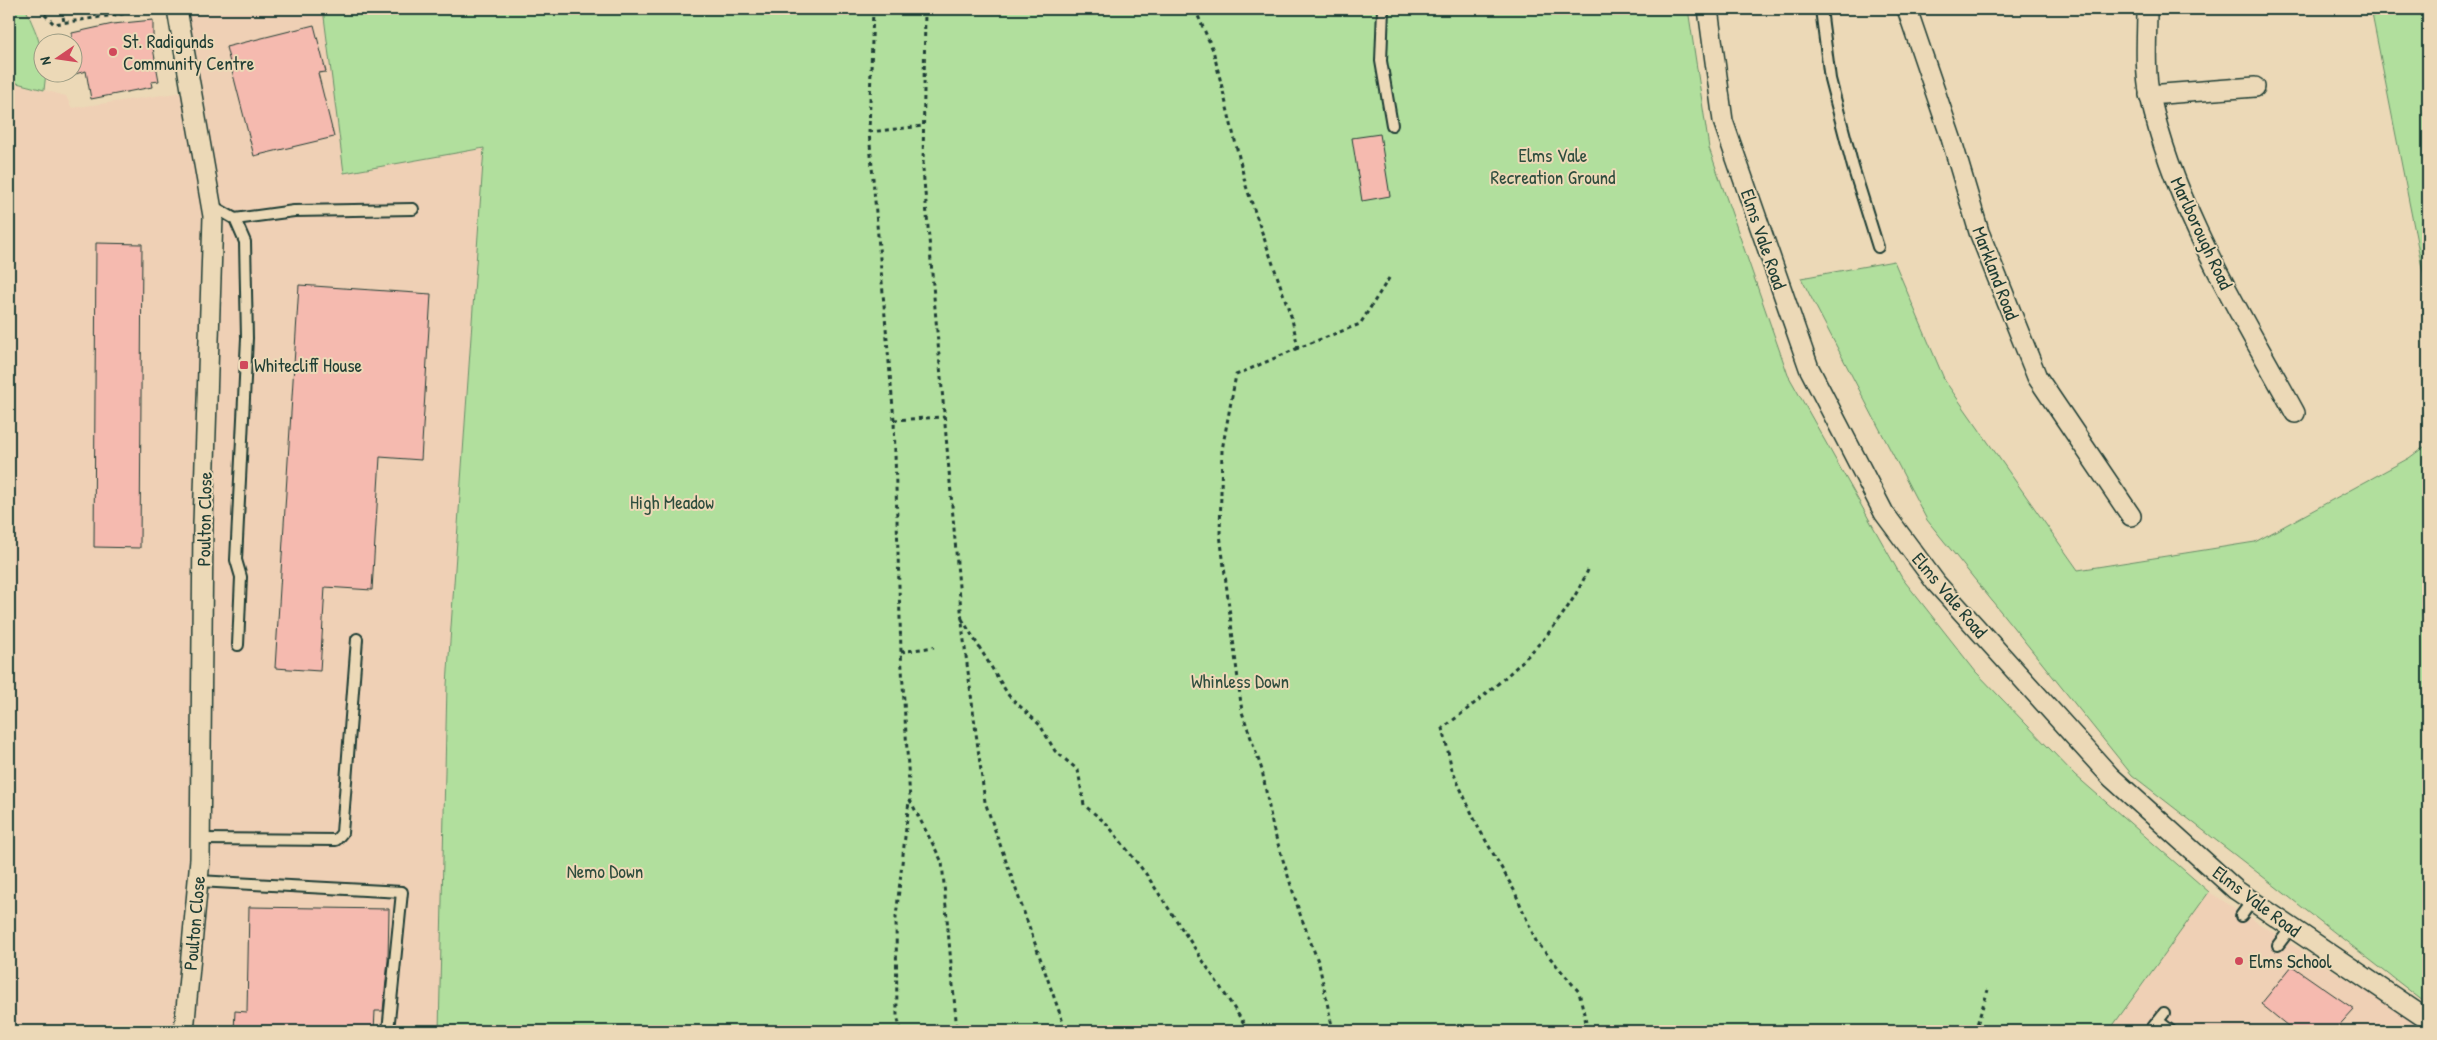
<svg xmlns="http://www.w3.org/2000/svg" width="2437" height="1040" viewBox="0 0 2437 1040" font-family="'Patrick Hand',sans-serif">
<rect width="100%" height="100%" fill="#ecd9b7"/>
<filter id="ink" filterUnits="userSpaceOnUse"><feTurbulence type="fractalNoise" baseFrequency=".02" numOctaves="2"/><feDisplacementMap in="SourceGraphic" scale="10" xChannelSelector="R" yChannelSelector="G"/><feConvolveMatrix kernelMatrix="1 2 1 2 8 2 1 2 1" color-interpolation-filters="sRGB"/></filter>
<g filter="url(#ink)">
<g fill="#efd0b5">
<path d="M183 9H323L345 173 484 148 447 685 439 1031H9V81L66 96 72 108 198 90Z"/>
<path d="M2209 892 2428 1030V1031H2110Z"/>
</g>
<g fill="#b1df9d" stroke="#688e68">
<path d="M9 9H26C37 36 42 41 42 72L46 73 44 90 9 81Z"/>
<path d="M323 9H1688L1709 148 1788 375 1902 578 1976 672 2075 775 2209 892 2109 1031H439L447 685 484 148 344 173Z"/>
<path d="M2371 9H2428V298Z"/>
<path d="M1894 261 1945 381 2078 570 2255 542 2409 458 2428 444V1005L2132 775 1927 520 1801 278Z"/>
</g>
<g fill="#f5baaf" stroke="#1f3d34">
<path d="M153 20V48L159 81 151 82 152 87 91 99 86 71 75 74 72 33 113 24Z"/>
<path d="M314 25 326 72 318 73 334 137 254 156 226 47Z"/>
<path d="M1380 134 1390 196 1362 201 1352 138Z"/>
<path d="M96 243 142 244 140 548 94 547Z"/>
<path d="M299 285 431 294 421 460 380 457 372 590 325 587 320 671 275 668Z"/>
<path d="M249 907 389 909 388 960 383 1011H375L374 1031H234L235 1011 247 1012Z"/>
<path d="M2292 966 2354 1009 2334 1031H2294L2261 1004Z"/>
</g>
<g fill="none" stroke-linecap="round" stroke-linejoin="round">
<defs>
<g id="lane">
<path d="M1383 9 1381 61 1392 125"/>
<path d="M1821 9 1830 79 1853 167 1878 247"/>
<path d="M211 205 235 219 245 242 247 338 236 560 241 577 238 645"/>
<path d="M235 219 294 211 413 209"/>
<path d="M200 839 336 840 342 833 357 639"/>
<path d="M198 881 402 892 388 1031"/>
<path d="M2241 916 2252 901"/>
<path d="M2278 945 2291 928"/>
<path d="M2158 1021 2171 1031"/>
<path d="M2150 1031 2164 1013"/>
</g>
<g id="street">
<path d="M177 9 213 216 203 524 200 859 184 1031"/>
<path d="M1708 9 1723 121 1809 368 1884 513 1936 583 2111 777 2236 890 2428 1020"/>
<path d="M1907 9 1951 138 1979 232 2037 377 2131 516"/>
<path d="M2147 9C2147 37 2144 69 2150 96 2175 210 2240 312 2295 413"/>
<path d="M2149 95 2255 87"/>
</g>
</defs>
<use href="#lane" stroke="#1f3d34" stroke-width="14"/>
<use href="#street" stroke="#1f3d34" stroke-width="22"/>
<g stroke="#1f3d34" stroke-width="3" stroke-dasharray="4 4" stroke-linecap="butt">
<path d="M39 9 54 24 155 9"/>
<path d="M62 9 64 23"/>
<path d="M873 9 869 132 894 420 901 652 910 800 942 862 957 1031"/>
<path d="M925 9 923 169 963 633 985 802 1066 1031"/>
<path d="M1195 9 1213 50 1246 186 1292 319 1298 348 1360 324 1391 275"/>
<path d="M869 132 923 126"/>
<path d="M1298 348 1236 375 1222 450 1220 534 1242 712 1262 770 1273 828 1300 914 1319 964 1333 1031"/>
<path d="M894 420 944 417"/>
<path d="M1588 570C1558 638 1500 684 1443 728L1452 770 1478 827 1514 890 1536 941 1579 992 1588 1031"/>
<path d="M962 619 1009 696 1040 725 1055 751 1078 770 1084 805 1107 824 1146 874 1249 1031"/>
<path d="M901 652 934 647"/>
<path d="M901 1031 897 1016 896 917 909 801"/>
<path d="M1975 1031 1988 990"/>
</g>
<use href="#lane" stroke="#ecd9b7" stroke-width="10"/>
<use href="#street" stroke="#ecd9b7" stroke-width="19"/>
</g>
</g>
<g fill="#d1495b" stroke="#ecd9b7" stroke-width="2">
<circle cx="113" cy="52" r="5"/>
<rect x="239" y="360" width="10" height="10" rx="2.5"/>
<circle cx="2239" cy="961" r="5"/>
</g>
<g text-anchor="middle" dominant-baseline="central" stroke-width="4" stroke-linejoin="round" paint-order="stroke">
<g font-size="19" fill="#1f3d34" stroke="#ecd9b7" text-anchor="start">
<text x="123" y="41">St. Radigunds<tspan x="123" dy="22">Community Centre</tspan></text>
<text x="254" y="365">Whitecliff House</text>
<text x="2249" y="961">Elms School</text>
</g>
<g font-size="19" fill="#2e4d3e" stroke="#ecd9b7">
<text x="1553" y="155">Elms Vale<tspan x="1553" dy="22">Recreation Ground</tspan></text>
<text x="672" y="502">High Meadow</text>
<text x="1240" y="681">Whinless Down</text>
<text x="605" y="871">Nemo Down</text>
</g>
<g font-size="19" fill="#1f3d34" stroke="#ecd9b7">
<text transform="translate(2202 233) rotate(65)">Marlborough Road</text>
<text transform="translate(1764 239) rotate(71)">Elms Vale Road</text>
<text transform="translate(1996 273) rotate(69)">Markland Road</text>
<text transform="translate(204 519) rotate(-89)">Poulton Close</text>
<text transform="translate(1950 595) rotate(50)">Elms Vale Road</text>
<text transform="translate(2257 901) rotate(37)">Elms Vale Road</text>
<text transform="translate(194 923) rotate(-85)">Poulton Close</text>
</g>
</g>
<rect width="2437" height="1040" fill="none" stroke="#ecd9b7" stroke-width="30"/>
<rect x="15" y="15" width="2407" height="1010" fill="none" stroke="#1f3d34" stroke-width="2" filter="url(#ink)"/>
<g transform="translate(58 58) rotate(257)"><circle r="24" fill="#ecd9b7" stroke="#9a9b83"/>
<path d="M0-4L9 19L0 12L-9 19Z" fill="#d1495b"/>
<text y="-8" font-size="14" font-weight="bold" text-anchor="middle" fill="#1f3d34">N</text>
</g>
</svg>
